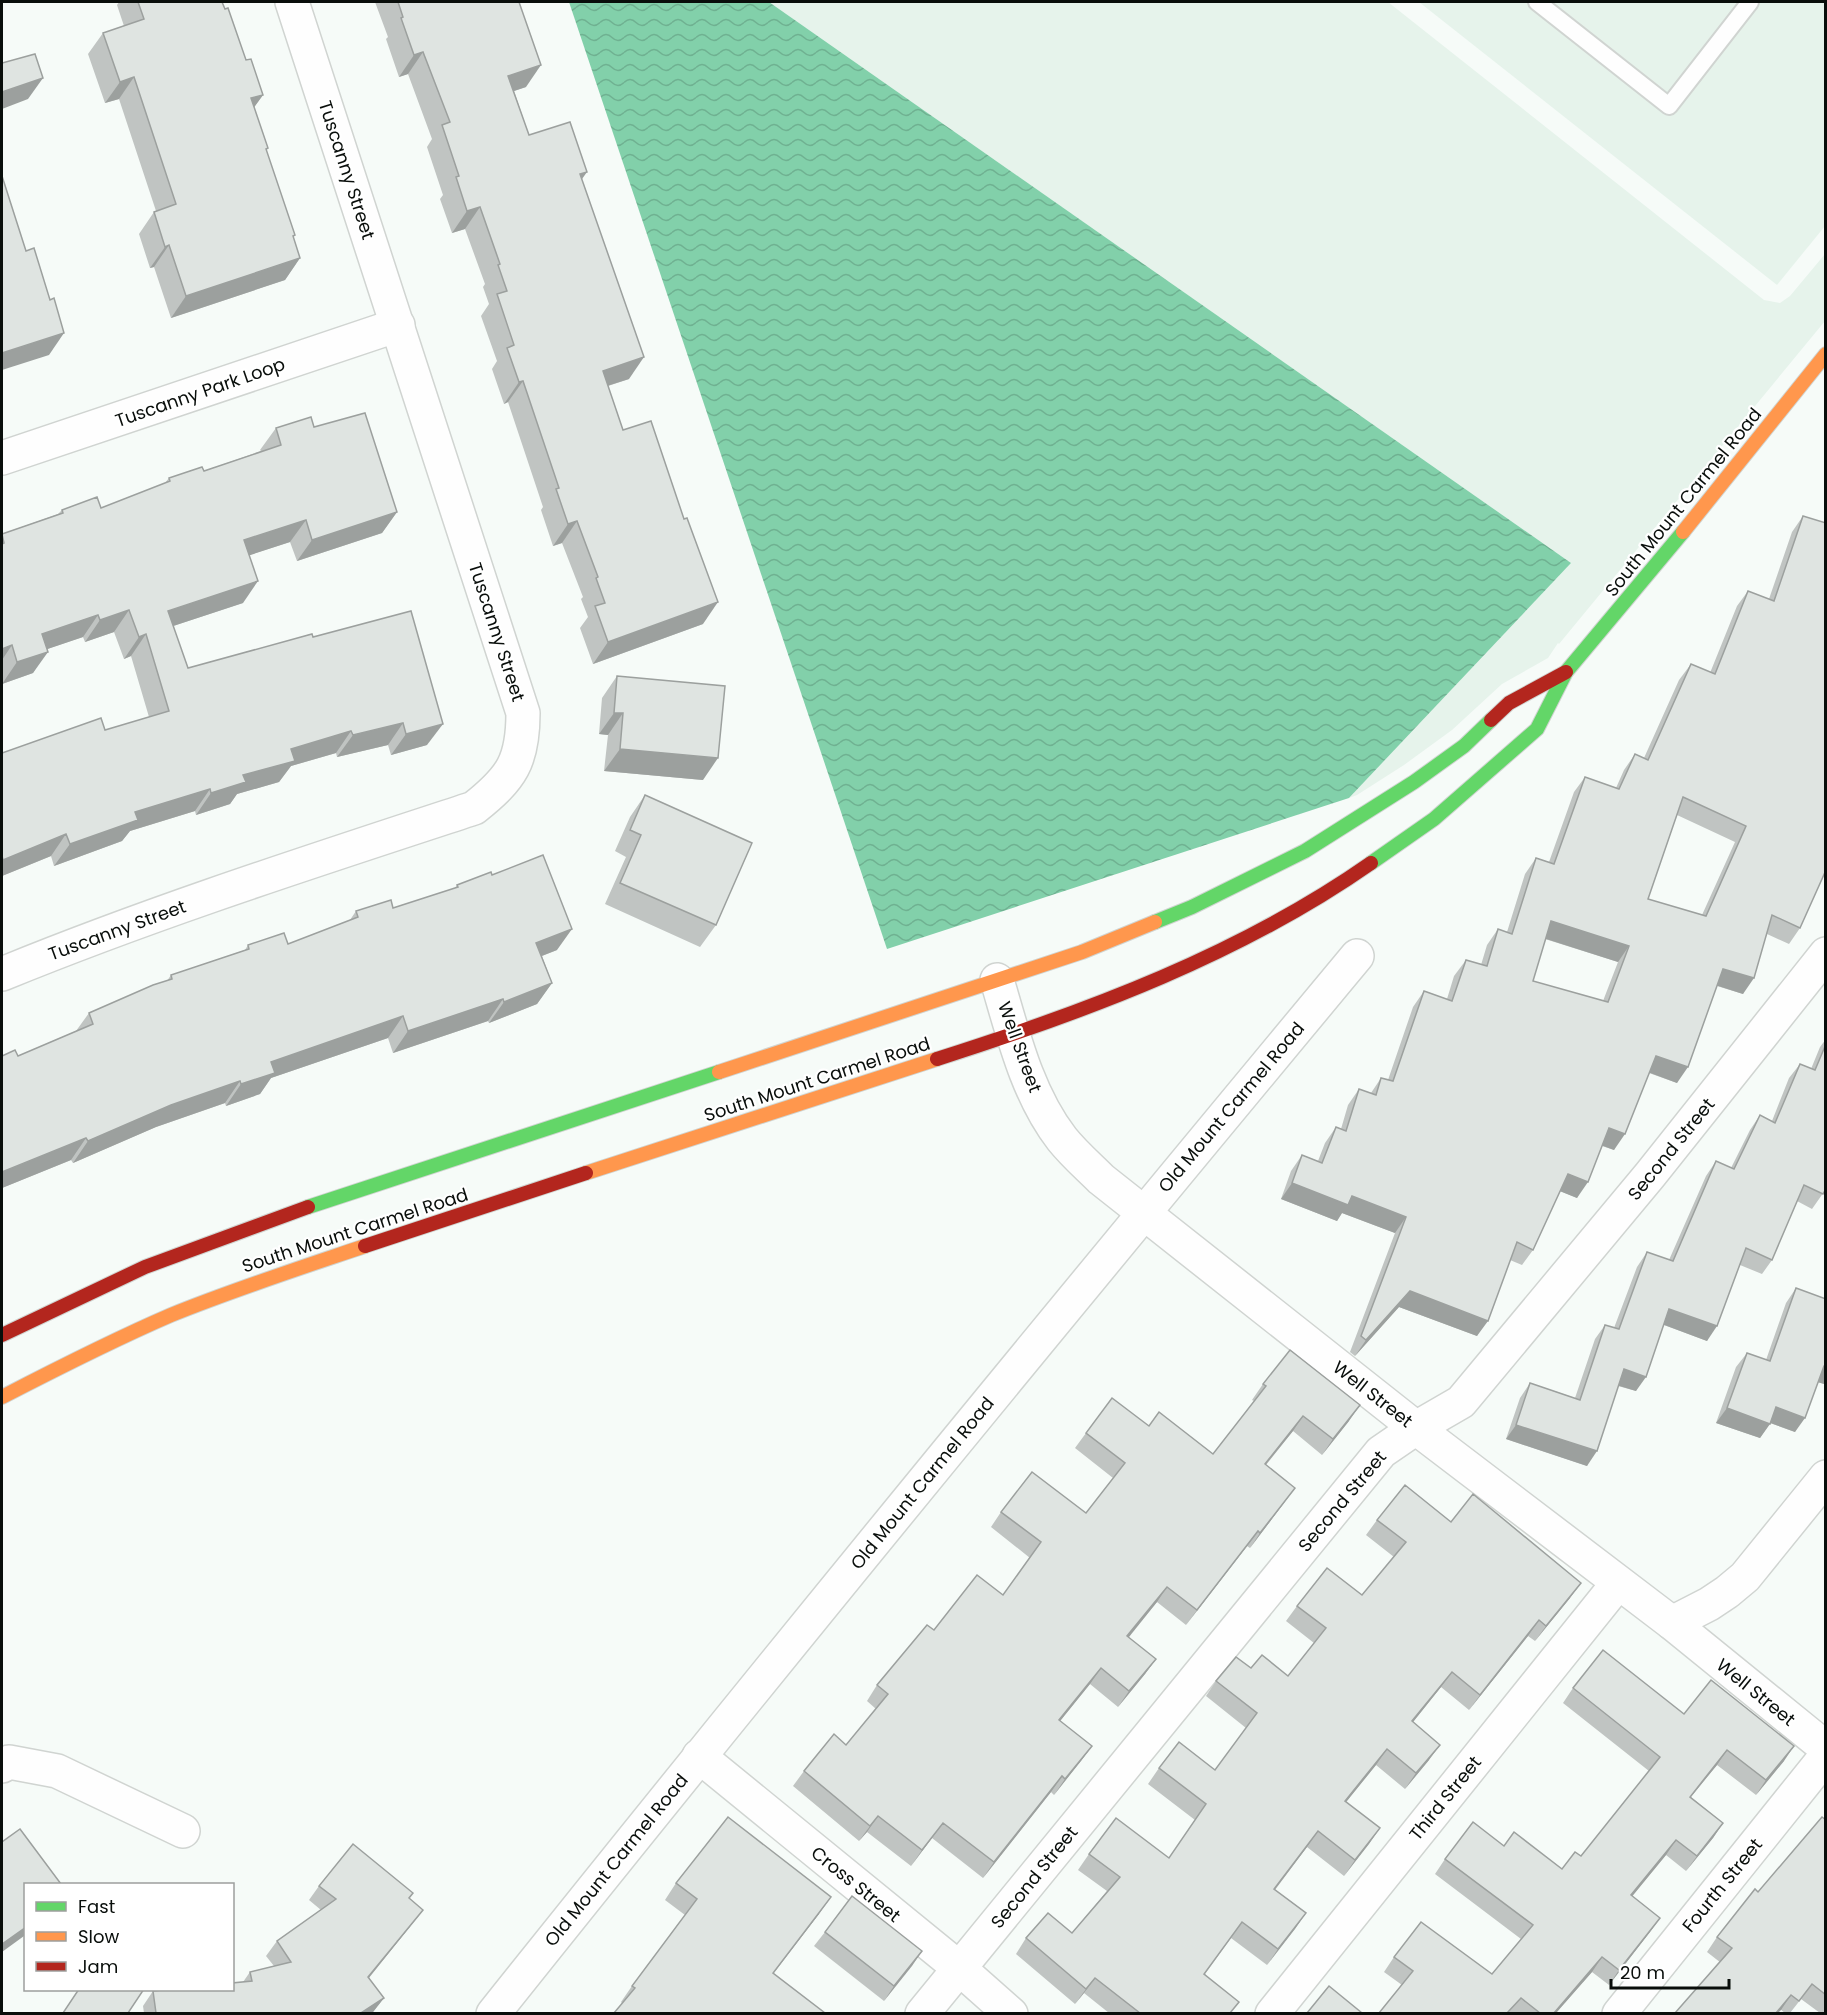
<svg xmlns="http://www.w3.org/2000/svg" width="1827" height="2015" viewBox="0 0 1827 2015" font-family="Poppins,sans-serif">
<defs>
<pattern id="water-waves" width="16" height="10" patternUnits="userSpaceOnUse" patternTransform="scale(1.5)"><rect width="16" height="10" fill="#82d0aa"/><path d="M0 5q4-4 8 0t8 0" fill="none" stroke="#6fb191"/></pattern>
</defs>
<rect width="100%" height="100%" fill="#f6fbf8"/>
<g fill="#e6f3eb">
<path d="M769 2H1388L1764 300 1780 303 1790 296 1825 254V321L1559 644 1558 643 1548 658 1502 684 1452 730 1404 765 1357 795 1349 798 1571 563Z"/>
<path d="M1419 2H1825V226L1777 285Z"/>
</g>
<path fill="url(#water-waves)" d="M569 2H769L1571 563 1349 798 887 949Z"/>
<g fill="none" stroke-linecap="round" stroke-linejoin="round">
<defs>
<path id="lane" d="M1537 2 1669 106 1750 2"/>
<g id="street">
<path d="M2 458 398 325"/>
<path d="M2 974C156 911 316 860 474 808 512 778 523 761 523 713L292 2"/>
<path d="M997 980C1013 1034 1027 1094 1062 1139 1074 1154 1088 1166 1101 1179L1416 1428 1672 1623 1826 1748"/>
<path d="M1672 1623 1709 1604 1727 1592 1745 1577 1826 1477"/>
<path d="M699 1756 959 1968 1011 2014"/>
<path d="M2 1766 9 1762 57 1771 183 1831"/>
<path d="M493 2014C777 1658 1066 1306 1357 956"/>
<path d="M922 2014 1381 1452 1416 1428 1461 1402 1650 1175 1826 954"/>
<path d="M1272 2014 1618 1583"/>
<path d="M1619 2014 1826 1756"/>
</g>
<g id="fast">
<path d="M1371 863 1434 819 1537 729 1566 672 1683 532"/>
<path d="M1155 922 1192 907 1305 851 1414 782 1464 746 1491 720"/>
<path d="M308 1207 719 1072"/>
</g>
<g id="slow">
<path d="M1683 532 1826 354"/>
<path d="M719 1072 1082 952 1155 922"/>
<path d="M586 1173 937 1059"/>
<path d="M2 1397C58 1368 113 1340 171 1315 235 1289 300 1268 365 1246"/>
</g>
<g id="jam">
<path d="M1491 720 1509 703 1566 672"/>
<path d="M937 1059C1088 1011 1241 954 1371 863"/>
<path d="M365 1246 586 1173"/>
<path d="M2 1335 145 1267 308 1207"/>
</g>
</defs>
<use href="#lane" stroke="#d0d4d1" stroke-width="20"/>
<use href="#street" stroke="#d0d4d1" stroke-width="36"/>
<use href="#fast" stroke="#d0d4d1" stroke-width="16"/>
<use href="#slow" stroke="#d0d4d1" stroke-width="16"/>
<use href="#jam" stroke="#d0d4d1" stroke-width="16"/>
<use href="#lane" stroke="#fefefe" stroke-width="16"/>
<use href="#street" stroke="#fefefe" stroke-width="33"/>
<use href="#fast" stroke="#63d668" stroke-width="14"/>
<use href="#slow" stroke="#ff974d" stroke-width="14"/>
<use href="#jam" stroke="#b3261e" stroke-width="14"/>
</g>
<g fill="#c0c4c2" fill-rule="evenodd">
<path d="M119 2H222L246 60 263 95 254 107 268 148 266 151 300 258 285 280 171 318 154 267 150 268 139 234 154 212 156 211 119 99 105 103 88 54 103 33 124 26 117 5Z"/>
<path d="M375 2H519L526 87 514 91 529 135 581 179 629 379 608 386 623 430 703 624 593 664 580 628 588 617 581 599 583 597 562 543 553 546 541 510 543 507 508 402 504 404 492 369 497 361 481 316 489 304 483 287 485 284 465 229 452 233 440 199 443 195 427 147 432 139 408 74 399 77 386 39 388 37Z"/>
<path d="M314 427 397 512 382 533 297 561 290 542 249 555 243 603 173 626 188 668 313 637 427 745 391 755 388 745 337 757 336 753 291 766 279 782 237 794 230 804 196 815 195 811 130 831 122 841 54 866 51 856 2 876V753L105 730 149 717 131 656 124 659 114 632 85 642 83 637 47 649 33 673 2 684V534L58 514 62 510 101 508 165 483 169 478 204 471 261 451 260 450 276 428Z"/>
<path d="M1803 516 1800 928 1789 944 1767 934 1743 994 1717 986 1677 1083 1649 1073 1614 1150 1602 1146 1577 1198 1560 1191 1533 1250 1522 1265 1510 1260 1477 1336 1399 1307 1355 1356 1350 1352 1395 1233 1342 1213 1337 1221 1281 1199 1291 1171 1302 1155 1318 1161 1325 1143 1336 1127 1341 1129 1348 1105 1359 1089 1371 1093 1381 1078 1388 1080 1413 1007 1424 991 1447 999 1454 976 1466 960 1481 965 1487 945 1498 929 1507 932 1525 874 1536 858 1549 862 1574 792 1585 777 1616 788 1624 770 1635 754 1644 758 1679 680 1691 664 1710 673 1737 606 1748 591 1769 599 1792 532ZM1677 815 1735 842 1702 915 1648 899ZM1545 939 1618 962 1603 1001 1533 981Z"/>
<path d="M617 676 703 780 604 771 608 735 599 734 602 698Z"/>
<path d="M645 795 716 925 700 947 605 904 626 857 615 851 630 817Z"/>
<path d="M492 875 557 950 542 956 552 983 537 1004 489 1023 488 1021 393 1053 388 1038 271 1078 260 1094 226 1106 225 1103 156 1127 73 1163 71 1160 2 1188V1056H18L76 1031 89 1013 167 981 171 975 245 950 248 945 288 944 350 920 356 911 393 908 455 888 457 885Z"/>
<path d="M1826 1039V1189L1812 1209 1797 1201 1772 1260 1762 1274 1740 1265 1707 1341 1664 1325 1636 1391 1618 1386 1587 1466 1506 1439 1520 1398 1530 1383 1575 1398 1595 1339 1605 1325 1614 1328 1637 1267 1647 1252 1669 1260 1706 1176 1716 1161 1731 1168 1750 1130 1760 1115 1772 1121 1789 1078 1800 1064 1811 1069 1820 1047Z"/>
<path d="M1796 1288 1824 1384 1818 1382 1795 1432 1770 1423 1760 1438 1716 1423 1736 1367 1747 1353 1766 1360 1786 1303Z"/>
<path d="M1263 1384 1349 1421 1322 1455 1293 1431 1266 1465 1284 1503 1250 1548 1247 1546 1186 1625 1157 1602 1128 1637 1156 1659 1145 1674 1118 1707 1090 1684 1060 1721 1092 1746 1054 1795 1051 1792 983 1878 932 1838 911 1866 867 1832 859 1841 793 1786 804 1771 846 1745 876 1709 867 1701 877 1685 934 1630 1003 1595 1030 1558 991 1527 1001 1512 1086 1513 1113 1478 1075 1448 1086 1433 1149 1426 1213 1454 1254 1401 1252 1400Z"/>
<path d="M1377 1520 1451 1522 1570 1598 1535 1641 1528 1636 1469 1710 1441 1687 1413 1722 1429 1760 1405 1789 1376 1765 1346 1802 1380 1828 1344 1876 1307 1847 1275 1890 1306 1913 1267 1965 1231 1938 1205 1974 1231 2013H1109L1084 1993 1075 2004 1016 1954 1026 1938 1072 1933 1107 1891 1078 1870 1089 1854 1169 1858 1195 1820 1148 1784 1159 1768 1215 1770 1246 1728 1206 1696 1216 1681 1251 1668 1288 1676 1314 1643 1286 1621 1297 1606 1362 1595 1394 1557 1366 1535Z"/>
<path d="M1573 1688 1684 1714 1784 1761 1756 1795 1717 1765 1691 1797 1723 1823 1713 1838 1686 1871 1666 1855 1632 1896 1660 1918 1609 1985 1592 1972 1556 2013H1512L1402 1985 1384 1972 1394 1957 1492 1974 1521 1939 1435 1874 1445 1859 1504 1846 1562 1869 1581 1856 1649 1771 1563 1703Z"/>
<path d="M1826 1820V2013H1820L1801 1999 1790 2013H1785L1707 1952 1717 1937Z"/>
<path d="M676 1883 819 1914 774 1973 622 2003 621 2002 632 1986 685 1915 665 1900Z"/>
<path d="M319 1886 409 1899 412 1924 369 1978 384 1998 373 2012 372 2013H144L143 2006 153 1991 243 1982 250 1972 274 1966 266 1956 277 1941 321 1910 309 1900Z"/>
<path d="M825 1932 922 1951 884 2001 814 1946Z"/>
</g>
<g fill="#9ca09e">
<path d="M423 52 408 74 399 77 414 55Z"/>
<path d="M541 65 526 87 493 98 508 76Z"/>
<path d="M134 77 119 99 105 103 120 82Z"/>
<path d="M43 78 28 99 2 109V92Z"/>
<path d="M263 95 248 116 251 98Z"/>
<path d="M587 172 572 193 580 174Z"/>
<path d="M480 207 465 229 452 233 467 211Z"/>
<path d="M169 245 154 267 150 268 165 247Z"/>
<path d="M300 258 285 280 171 318 186 296Z"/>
<path d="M64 333 49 355 2 370V353Z"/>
<path d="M644 357 629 379 588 392 603 371Z"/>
<path d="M523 381 508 402 504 404 519 382Z"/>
<path d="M397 512 382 533 297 561 312 540Z"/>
<path d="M306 520 290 542 229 562 244 540Z"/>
<path d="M577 521 562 543 553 546 568 524Z"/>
<path d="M258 581 243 603 152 633 168 611Z"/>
<path d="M718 602 703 624 593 664 608 642Z"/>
<path d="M129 610 114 632 85 642 100 620Z"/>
<path d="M98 615 83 637 27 656 42 634Z"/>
<path d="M146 634 131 656 124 659 139 637Z"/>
<path d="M12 645 2 660V649Z"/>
<path d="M48 652 33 673 2 684 17 662Z"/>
<path d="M614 713H623L608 735 599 734Z"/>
<path d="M403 723 388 745 337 757 353 735Z"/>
<path d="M443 724 427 745 391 755 406 734Z"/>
<path d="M351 731 336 753 291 766 279 782 237 794 230 804 196 815 211 793 291 749Z"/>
<path d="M620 749 718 758 703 780 604 771Z"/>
<path d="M210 789 195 811 130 831 122 841 54 866 70 844 135 812Z"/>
<path d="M66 834 51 856 2 876V862L3 860Z"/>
<path d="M1551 921 1629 946 1618 962 1540 937Z"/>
<path d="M572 929 557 950 521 964 536 943Z"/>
<path d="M1723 969 1754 978 1743 994 1712 984Z"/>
<path d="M552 983 537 1004 489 1023 504 1002Z"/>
<path d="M503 999 488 1021 393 1053 408 1031Z"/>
<path d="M403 1016 388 1038 271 1078 260 1094 226 1106 241 1084 271 1062Z"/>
<path d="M1656 1056 1688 1067 1677 1083 1645 1071Z"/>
<path d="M240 1081 225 1103 156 1127 73 1163 88 1141 171 1105Z"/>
<path d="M1609 1128 1625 1134 1614 1150 1598 1144Z"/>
<path d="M86 1138 71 1160 2 1188V1172Z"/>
<path d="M1568 1174 1588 1182 1577 1198 1557 1190Z"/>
<path d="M1292 1183 1352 1196 1406 1217 1395 1233 1342 1213 1337 1221 1281 1199Z"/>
<path d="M1410 1291 1488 1321 1477 1336 1399 1307 1355 1356 1366 1340Z"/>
<path d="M1669 1309 1717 1326 1707 1341 1659 1323Z"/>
<path d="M1824 1366H1826V1382L1824 1384 1814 1381Z"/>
<path d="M1624 1369 1646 1377 1636 1391 1613 1384Z"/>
<path d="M1360 1405 1349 1421 1322 1455 1333 1439Z"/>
<path d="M1776 1407 1805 1418 1795 1432 1765 1421Z"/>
<path d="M1727 1408 1770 1424 1760 1438 1716 1423Z"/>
<path d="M1303 1416 1293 1431 1254 1479 1265 1464Z"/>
<path d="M1516 1425 1597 1451 1587 1466 1506 1439Z"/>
<path d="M1295 1488 1284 1503 1250 1548 1260 1533Z"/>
<path d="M1258 1531 1247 1546 1186 1625 1197 1610Z"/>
<path d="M1581 1583 1570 1598 1535 1641 1546 1626Z"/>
<path d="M1167 1587 1157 1602 1117 1652 1127 1636Z"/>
<path d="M1539 1620 1528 1636 1469 1710 1480 1695Z"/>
<path d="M1156 1659 1145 1674 1118 1707 1129 1691Z"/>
<path d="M1101 1668 1090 1684 1048 1736 1059 1720Z"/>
<path d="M1452 1672 1441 1687 1401 1737 1412 1721Z"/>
<path d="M1440 1745 1429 1760 1405 1789 1416 1773Z"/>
<path d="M1092 1746 1081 1761 1054 1795 1065 1779Z"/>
<path d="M1794 1746 1784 1761 1756 1795 1766 1780Z"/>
<path d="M1387 1749 1376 1765 1334 1817 1345 1801Z"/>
<path d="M1727 1750 1717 1765 1679 1811 1690 1797Z"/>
<path d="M1062 1776 1051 1792 983 1878 994 1862Z"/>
<path d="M878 1816 867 1832 859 1841 870 1826Z"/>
<path d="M943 1823 932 1838 911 1866 922 1850Z"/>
<path d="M1723 1823 1713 1838 1686 1871 1697 1856Z"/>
<path d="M1380 1828 1369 1844 1344 1876 1355 1860Z"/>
<path d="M1318 1831 1307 1847 1263 1905 1274 1889Z"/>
<path d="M1676 1840 1666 1855 1621 1910 1631 1895Z"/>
<path d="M831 1897 819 1914 761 1989 773 1973Z"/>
<path d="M423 1910 412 1924 358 1991 368 1977Z"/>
<path d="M1306 1913 1295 1929 1267 1965 1278 1949Z"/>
<path d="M1660 1918 1650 1932 1609 1985 1619 1970Z"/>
<path d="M26 1927V1934L24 1936 2 1952V1944Z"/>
<path d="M922 1951 912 1966 884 2001 894 1986Z"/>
<path d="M1602 1957 1592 1972 1556 2013H1554Z"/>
<path d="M1095 1978 1084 1993 1075 2004 1086 1989Z"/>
<path d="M1791 1995 1781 2010 1778 2013H1776Z"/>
<path d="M384 1998 373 2012 372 2013H361Z"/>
</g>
<g fill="#dfe4e1" stroke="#9ca09e" stroke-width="1.5" fill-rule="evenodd">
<path d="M138 2H222L225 9 228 8 246 60 251 59 263 95 251 98 268 148 266 149 295 235 293 236 300 258 186 296 169 245 165 247 154 212 176 204 134 77 120 82 103 33 144 19Z"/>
<path d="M398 2H519L541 65 508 76 529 135 570 122 587 172 580 174 644 357 603 371 623 430 651 421 684 519 687 518 718 602 608 642 595 606 605 603 596 578 598 577 577 521 568 524 556 489 559 488 523 381 519 382 507 348 514 345 497 294 507 291 498 265 500 264 480 207 467 211 456 177 459 176 442 125 450 122 423 52 414 55 401 18 403 17Z"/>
<path d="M35 54 43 78 2 92V63Z"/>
<path d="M2 176 26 251 34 248 50 300 54 298 64 333 2 353Z"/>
<path d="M365 413 397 512 312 540 306 520 244 540 258 581 168 611 188 668 312 634 313 637 411 611 443 724 406 734 403 723 353 735 351 731 291 749 295 761 243 775 246 782 211 793 210 789 135 812 138 820 70 844 66 834 3 860 2 856V753L101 718 105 730 169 711 146 634 139 637 129 610 100 620 98 615 42 634 48 652 17 662 12 645 2 649V544L4 543 2 534 63 513 62 510 97 497 101 508 170 481 169 478 202 467 204 471 281 445 276 428 311 417 314 427Z"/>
<path d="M1803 516 1826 523V870L1800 928 1772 915 1754 978 1723 969 1688 1067 1656 1056 1625 1134 1609 1128 1588 1182 1568 1174 1533 1250 1517 1242 1488 1321 1410 1291 1366 1340 1361 1336 1406 1217 1352 1196 1348 1205 1292 1183 1302 1155 1322 1163 1336 1127 1346 1131 1359 1089 1376 1095 1381 1078 1393 1081 1424 991 1452 1001 1466 960 1487 966 1498 929 1512 934 1536 858 1554 864 1585 777 1619 789 1635 754 1648 760 1691 664 1715 674 1748 591 1774 601ZM1683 797 1746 826 1706 916 1648 899ZM1551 921 1629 946 1608 1002 1533 981Z"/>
<path d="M617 676 725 686 718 758 620 749 623 713H614Z"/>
<path d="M645 795 752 843 716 925 620 883 641 835 630 830Z"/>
<path d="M543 855 572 929 536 943 552 983 504 1002 503 999 408 1031 403 1016 271 1062 275 1073 241 1084 240 1081 171 1105 88 1141 86 1138 2 1172V1056L15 1050 18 1056 93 1024 89 1013 153 985 172 979 171 975 249 949 248 945 284 933 288 944 358 917 356 911 391 900 393 908 458 887 457 885 491 872 492 875Z"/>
<path d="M1826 1044V1189L1823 1194 1804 1185 1772 1260 1746 1248 1717 1326 1669 1309 1646 1377 1624 1369 1597 1451 1516 1425 1530 1383 1580 1400 1605 1325 1619 1329 1647 1252 1673 1261 1716 1161 1734 1169 1760 1115 1775 1123 1800 1064 1815 1070Z"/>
<path d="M1796 1288 1826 1299V1366H1824L1805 1418 1776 1407 1770 1424 1727 1408 1747 1353 1770 1361Z"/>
<path d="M1290 1350 1360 1405 1333 1439 1303 1416 1265 1464 1295 1488 1260 1533 1258 1531 1197 1610 1167 1587 1127 1636 1156 1659 1129 1691 1101 1668 1059 1720 1092 1746 1065 1779 1062 1776 994 1862 943 1823 922 1850 878 1816 870 1826 804 1771 834 1734 846 1745 888 1694 877 1685 927 1625 934 1630 977 1575 1003 1595 1041 1542 1001 1512 1032 1472 1086 1513 1125 1463 1086 1433 1112 1398 1149 1426 1159 1412 1213 1454 1266 1386 1263 1384Z"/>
<path d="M1405 1485 1451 1522 1473 1494 1581 1583 1546 1626 1539 1620 1480 1695 1452 1672 1412 1721 1440 1745 1416 1773 1387 1749 1345 1801 1380 1828 1355 1860 1318 1831 1274 1889 1306 1913 1278 1949 1242 1922 1204 1974 1239 2002 1230 2013H1140L1095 1978 1086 1989 1026 1938 1048 1913 1072 1933 1120 1877 1089 1854 1116 1818 1169 1858 1206 1804 1159 1768 1179 1742 1215 1770 1257 1713 1216 1681 1236 1657 1251 1668 1262 1655 1288 1676 1326 1628 1297 1606 1327 1568 1362 1595 1406 1542 1377 1520Z"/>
<path d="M1603 1650 1684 1714 1711 1680 1794 1746 1766 1780 1727 1750 1690 1797 1723 1823 1697 1856 1676 1840 1631 1895 1660 1918 1619 1970 1602 1957 1554 2013H1540L1521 1998 1507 2013H1379L1413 1971 1394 1957 1421 1922 1492 1974 1533 1925 1445 1859 1473 1822 1504 1846 1514 1832 1562 1869 1575 1852 1581 1856 1660 1757 1573 1688Z"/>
<path d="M728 1817 831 1897 773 1973 825 2013H614L635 1988 632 1986 697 1899 676 1883Z"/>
<path d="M1822 1817 1826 1820V1995L1812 1984 1799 2001 1791 1995 1776 2013H1675L1732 1948 1717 1937 1755 1889 1758 1892Z"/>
<path d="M20 1829 61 1884H26V1927L2 1944V1842Z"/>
<path d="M353 1844 413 1893 409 1898 423 1910 368 1977 384 1998 361 2013H156L153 1991 172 1989H232V1983L252 1981 250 1972 291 1962 277 1941 336 1899 319 1886Z"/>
<path d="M852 1896 922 1951 894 1986 825 1932Z"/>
<path d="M1329 1986 1362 2013H1307Z"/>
<path d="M79 1989H144L128 2013H63Z"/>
</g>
<g text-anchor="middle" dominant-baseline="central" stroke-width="4.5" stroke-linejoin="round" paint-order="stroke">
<g font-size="18" fill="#090e0b" stroke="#fff">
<text transform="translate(347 170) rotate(72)">Tuscanny Street</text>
<text transform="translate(200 392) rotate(-19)">Tuscanny Park Loop</text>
<text transform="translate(1683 502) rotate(-51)">South Mount Carmel Road</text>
<text transform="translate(497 632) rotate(72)">Tuscanny Street</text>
<text transform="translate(117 930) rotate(-20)">Tuscanny Street</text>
<text transform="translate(1020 1047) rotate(70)">Well Street</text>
<text transform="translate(817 1079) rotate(-18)">South Mount Carmel Road</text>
<text transform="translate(1231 1107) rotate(-50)">Old Mount Carmel Road</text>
<text transform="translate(1671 1149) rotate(-51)">Second Street</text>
<text transform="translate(355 1230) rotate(-18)">South Mount Carmel Road</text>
<text transform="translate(1373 1394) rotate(38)">Well Street</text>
<text transform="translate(922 1483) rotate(-51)">Old Mount Carmel Road</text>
<text transform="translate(1342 1501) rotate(-50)">Second Street</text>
<text transform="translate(1756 1692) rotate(39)">Well Street</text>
<text transform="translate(1445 1798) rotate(-51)">Third Street</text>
<text transform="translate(616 1860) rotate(-51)">Old Mount Carmel Road</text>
<text transform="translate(1034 1877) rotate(-51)">Second Street</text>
<text transform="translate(856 1884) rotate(39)">Cross Street</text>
<text transform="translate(1722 1885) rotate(-51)">Fourth Street</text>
</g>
</g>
<rect width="1827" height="2015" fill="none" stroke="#090e0b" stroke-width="6"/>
<rect x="24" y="1883" width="210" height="108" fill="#ffffff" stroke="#9d9f9d" stroke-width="1.5"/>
<rect x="36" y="1902" width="30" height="9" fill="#63d668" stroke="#9d9f9d" stroke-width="1.5"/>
<text x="78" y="1913" font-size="18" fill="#090e0b">Fast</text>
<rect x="36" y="1932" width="30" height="9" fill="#ff974d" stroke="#9d9f9d" stroke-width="1.5"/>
<text x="78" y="1943" font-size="18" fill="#090e0b">Slow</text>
<rect x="36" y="1962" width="30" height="9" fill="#b3261e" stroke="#9d9f9d" stroke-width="1.5"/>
<text x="78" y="1973" font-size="18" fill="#090e0b">Jam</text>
<path d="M1611 1979v9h118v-9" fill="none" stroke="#090e0b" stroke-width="3"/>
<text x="1620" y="1979" font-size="18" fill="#090e0b" stroke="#ffffff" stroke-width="4.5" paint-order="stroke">20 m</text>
</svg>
